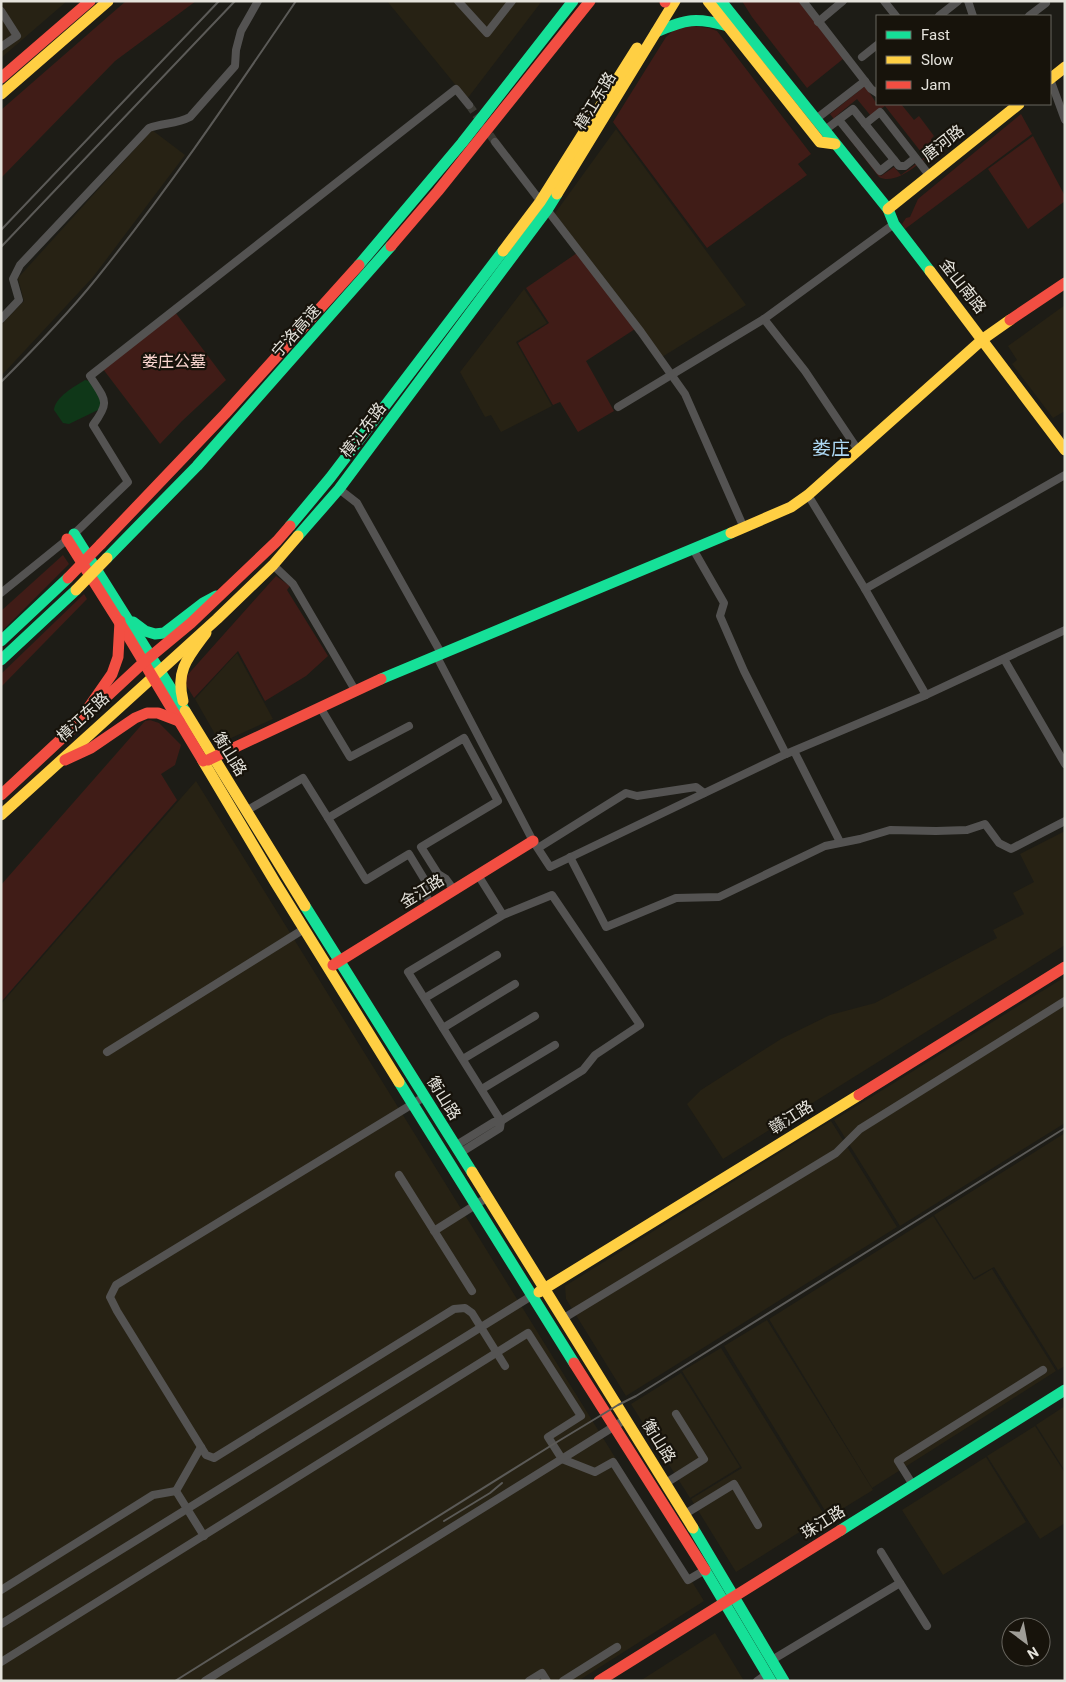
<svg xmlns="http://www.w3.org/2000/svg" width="1066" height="1682" viewBox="0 0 1066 1682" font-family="Roboto,'Noto Sans SC',sans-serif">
<rect width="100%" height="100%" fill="#1d1c16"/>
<g fill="#272214">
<path d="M1 1H67L1 58Z"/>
<path d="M387 1H542L467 99Z"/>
<path d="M616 129 746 305 662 357 553 216Z"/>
<path d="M152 130 185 155 93 277 1 376V325L24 301 18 278Z"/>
<path d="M524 289 547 323 516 342 552 406 501 432 491 415 485 417 460 372Z"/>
<path d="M1065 305V411L1053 418 1012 364 1017 360 1008 346Z"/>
<path d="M237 653 273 719 220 743 195 699Z"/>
<path d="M196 781 704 1601 578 1681H1V1004Z"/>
<path d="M1065 831V945L723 1159 687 1104 701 1090 781 1039 830 1015 875 1003 997 938 993 930 1024 914 1013 893 1034 882 1020 854Z"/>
<path d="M1065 977V1123L900 1226 834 1120Z"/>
<path d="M831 1121 897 1227 626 1396 566 1299 565 1286Z"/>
<path d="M1065 1133V1366L1058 1370 994 1267 974 1278 934 1215Z"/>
<path d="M933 1216 974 1280 992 1269 1056 1371 872 1488 769 1319Z"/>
<path d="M767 1320 873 1490 829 1517 724 1346Z"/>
<path d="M721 1348 825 1516 736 1572 691 1499 742 1468 682 1371Z"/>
<path d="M681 1373 740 1467 690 1498 631 1404Z"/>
<path d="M1065 1406V1471L1036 1425Z"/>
<path d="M1035 1426 1065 1473V1523L1040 1539 987 1456Z"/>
<path d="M986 1457 1026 1522 943 1575 902 1510Z"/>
<path d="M715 1633 744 1681H640Z"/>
</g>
<g fill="#401c17" fill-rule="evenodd">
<path d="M126 1H196L115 61 1 178V110Z"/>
<path d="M742 1H799L843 59 807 88 752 17Z"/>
<path d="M685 25 709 28 717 31 811 154 798 164 807 175 707 248 613 122 666 37 674 30Z"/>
<path d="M865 86 877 104H901L914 120 919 116 934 136 931 139 938 148C925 158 897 187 879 177L830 114ZM857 99 871 116 885 106 925 157 901 175 894 167 881 176 835 117Z"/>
<path d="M1021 114 1032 134 905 229 902 224 906 218 910 217 918 199Z"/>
<path d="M1033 136 1065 196V201L1028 229 988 169Z"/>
<path d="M577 253 635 329 586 361 614 411 578 432 560 402 553 405 518 343 549 323 526 288Z"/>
<path d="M175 312 226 380 182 421 160 444 103 369Z"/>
<path d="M63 555 69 564 1 632V611Z"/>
<path d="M276 576 290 586 287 590 328 656 306 676 265 701 238 651 194 698 183 680Z"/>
<path d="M84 594 87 599 1 687V674Z"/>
<path d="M150 720 159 723 181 745 175 765 161 774 177 800 1 1002V885L145 721Z"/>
</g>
<path fill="#0f3718" d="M85 380 90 381 102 402 100 409 69 424 63 423 54 410C55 397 75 386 85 380Z"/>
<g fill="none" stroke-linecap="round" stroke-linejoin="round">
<path stroke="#3b3a34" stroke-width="8" stroke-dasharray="8 4" stroke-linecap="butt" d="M469 105 495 142"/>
<g stroke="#545352" stroke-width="8">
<path d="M458 1 487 33 512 1"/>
<path d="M803 1 871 89 877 93"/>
<path d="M884 1 896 16"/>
<path d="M968 1 973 16"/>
<path d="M1 11 17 36 1 47"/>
<path d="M939 16 958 1"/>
<path d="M1029 16 1046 3"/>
<path d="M818 22 843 1"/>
<path d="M862 57 877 45"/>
<path d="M1050 79 1065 120"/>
<path d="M816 119 865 81"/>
<path d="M839 120 880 171 894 160"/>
<path d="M865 124 880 112 929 175"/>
<path d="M825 130 853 109 899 166H905L915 158"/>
<path d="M495 142 641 332 685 394 744 528"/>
<path d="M1 319 19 300 13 279 20 265 149 128C163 123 177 124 190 117L235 66 236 50 241 31 258 1"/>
<path d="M764 319 805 371 858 450"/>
<path d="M618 407 764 319 894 224"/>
<path d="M339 489 357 503 441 653"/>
<path d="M808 495 865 589 926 695"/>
<path d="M693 549 724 603 720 616 744 671 786 754"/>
<path d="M273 565 293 584 355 690"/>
<path d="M865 589 1065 475"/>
<path d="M1 593 74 534 128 482 93 425C111 401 105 400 90 376L456 89 469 105"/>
<path d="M436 655 533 841 550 867 786 754 926 695 1065 630"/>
<path d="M1004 659 1065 764"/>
<path d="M320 707 350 757 409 726"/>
<path d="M794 751 840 842"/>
<path d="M246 811 303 778 328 818"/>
<path d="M538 848 626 793 637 796 696 787 704 793"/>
<path d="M570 857 606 927 676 898 719 897 825 846 860 839 890 830 936 831 967 830 985 824 999 843 1011 849 1065 821"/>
<path d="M478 875 503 915 408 972 501 1121 583 1070 595 1055 640 1025 552 895 503 915"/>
<path d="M431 905 424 892 426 882 409 854 366 880 328 818 464 738 498 801 421 847 438 874 446 879 454 890"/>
<path d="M425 998 497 955"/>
<path d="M443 1028 515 984"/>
<path d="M107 1052 304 929"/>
<path d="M463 1059 535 1016"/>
<path d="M482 1089 555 1045"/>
<path d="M424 1097 116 1285 110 1297 117 1311 206 1455 214 1458 454 1309 465 1308 472 1313 505 1366"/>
<path d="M455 1146 494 1122 501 1121 500 1128 460 1153"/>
<path d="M399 1175 472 1291"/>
<path d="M434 1231 488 1197"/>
<path d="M564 1318 836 1153 860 1129 1065 1001"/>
<path d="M201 1447 176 1491 204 1536"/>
<path d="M666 1483 704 1459 676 1414"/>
<path d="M913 1485 898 1461 1043 1370"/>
<path d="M685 1514 734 1484 758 1525"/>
<path d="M881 1552 900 1583"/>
<path d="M1 1590 153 1495 176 1491"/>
<path d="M1 1624 533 1295"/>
<path d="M772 1660 900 1583 927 1626"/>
<path d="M1 1662 528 1333 581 1416 548 1437 562 1459 595 1472 613 1462 688 1580 705 1570"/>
<path d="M205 1681 626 1419"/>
<path d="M529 1681 542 1673 547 1681"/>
<path d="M563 1681 617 1647"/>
<path d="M757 1681 767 1674"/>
</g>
<g stroke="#16e098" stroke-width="11">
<path d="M721 1 888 209 894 224 930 271"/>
<path d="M656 32C686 19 696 17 728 26"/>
<path d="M359 265 462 143 573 1"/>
<path d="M290 526 330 478 503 251"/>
<path d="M74 534 185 711"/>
<path d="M298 536 339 489 547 210 557 194"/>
<path d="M107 558 197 466 391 246"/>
<path d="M133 622 145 631 155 634 164 633 203 603 216 596"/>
<path d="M1 641 68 578"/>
<path d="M1 660 76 590"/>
<path d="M381 679 731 533"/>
<path d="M305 906 472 1172"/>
<path d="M399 1082 574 1363"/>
<path d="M693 1528 784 1681"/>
<path d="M841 1530 1065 1390"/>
<path d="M705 1570 771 1681"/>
</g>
<g stroke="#ffcf43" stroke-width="11">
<path d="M708 1 820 142 835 144"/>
<path d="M1050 79 1065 67"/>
<path d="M1 94 108 1"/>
<path d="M557 194 675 1"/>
<path d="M888 209 1019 104"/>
<path d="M503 251 540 202 637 48"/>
<path d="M930 271 1065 450"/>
<path d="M731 533 791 507 808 495 983 339 1010 320"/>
<path d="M183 701C175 670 189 656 206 633"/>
<path d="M185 711 305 906"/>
<path d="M203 761 275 882 399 1082"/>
<path d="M1 815 217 619 273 565 298 536"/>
<path d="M472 1172 693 1528"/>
<path d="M539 1292 859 1095"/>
</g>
<g stroke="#f24e42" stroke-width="11">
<path d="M665 1V2"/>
<path d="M1 78 90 1"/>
<path d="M391 246 438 191 590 1"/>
<path d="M1010 320 1065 283"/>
<path d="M67 539 128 636 203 761"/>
<path d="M101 544 225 414 359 265"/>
<path d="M87 710 112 674 118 657 120 621"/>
<path d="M65 760 91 748 135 718 147 713H158L179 721"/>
<path d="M208 760 381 679"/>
<path d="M1 795 144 662 191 623 277 541 290 526"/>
<path d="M333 965 533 841"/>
<path d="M859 1095 1065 967"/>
<path d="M574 1363 705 1570"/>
<path d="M599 1681 841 1530"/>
</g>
<g stroke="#5b5a57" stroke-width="2">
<path d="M1 230 219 1"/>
<path d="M1 247 235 1"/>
<path d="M1 382C34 349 67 315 96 279 168 190 232 95 296 1"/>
<path d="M444 1521 490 1493 502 1483"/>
<path d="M175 1681 552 1445 618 1405 636 1396 1065 1128"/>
</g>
<path stroke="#ffcf43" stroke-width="11" d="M76 590 107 558"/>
<path stroke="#f24e42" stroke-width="11" d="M68 578 101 544"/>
</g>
<g text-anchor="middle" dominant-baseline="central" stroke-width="4.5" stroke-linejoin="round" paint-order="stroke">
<g font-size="16" fill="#e5e3dc" stroke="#17130b">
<text transform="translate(595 101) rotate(-59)">樟江东路</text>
<text transform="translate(943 143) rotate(-38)">唐河路</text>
<text transform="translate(963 286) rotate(52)">金山南路</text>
<text transform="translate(296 331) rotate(-48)">宁洛高速</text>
<text transform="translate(363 430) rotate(-53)">樟江东路</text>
<text transform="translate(83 717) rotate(-43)">樟江东路</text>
<text transform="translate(230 754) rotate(58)">衡山路</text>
<text transform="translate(422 891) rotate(-32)">金江路</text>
<text transform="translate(444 1098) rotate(58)">衡山路</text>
<text transform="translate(791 1117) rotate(-32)">赣江路</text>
<text transform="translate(659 1441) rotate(58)">衡山路</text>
<text transform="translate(823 1522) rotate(-32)">珠江路</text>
</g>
<g font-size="16" fill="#fcd7d1" stroke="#17130b">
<text x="174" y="361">娄庄公墓</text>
</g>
<g font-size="19" fill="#add8f4" stroke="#17130b">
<text x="831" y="448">娄庄</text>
</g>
</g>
<rect width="1066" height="1682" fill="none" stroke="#e5e3dc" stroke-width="5"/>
<rect x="876" y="15" width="175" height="90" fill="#17130b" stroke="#69665f"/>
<rect x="886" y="31" width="25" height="8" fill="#16e098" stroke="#69665f"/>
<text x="921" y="40" font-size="15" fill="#e5e3dc">Fast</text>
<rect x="886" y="56" width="25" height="8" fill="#ffcf43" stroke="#69665f"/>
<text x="921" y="65" font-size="15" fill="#e5e3dc">Slow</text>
<rect x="886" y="81" width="25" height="8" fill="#f24e42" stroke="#69665f"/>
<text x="921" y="90" font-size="15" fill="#e5e3dc">Jam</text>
<g transform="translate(1026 1642) rotate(148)"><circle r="24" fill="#17130b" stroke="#69665f"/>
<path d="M0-4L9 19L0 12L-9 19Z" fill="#9f9d97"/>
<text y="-8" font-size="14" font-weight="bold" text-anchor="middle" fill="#e5e3dc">N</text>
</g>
</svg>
